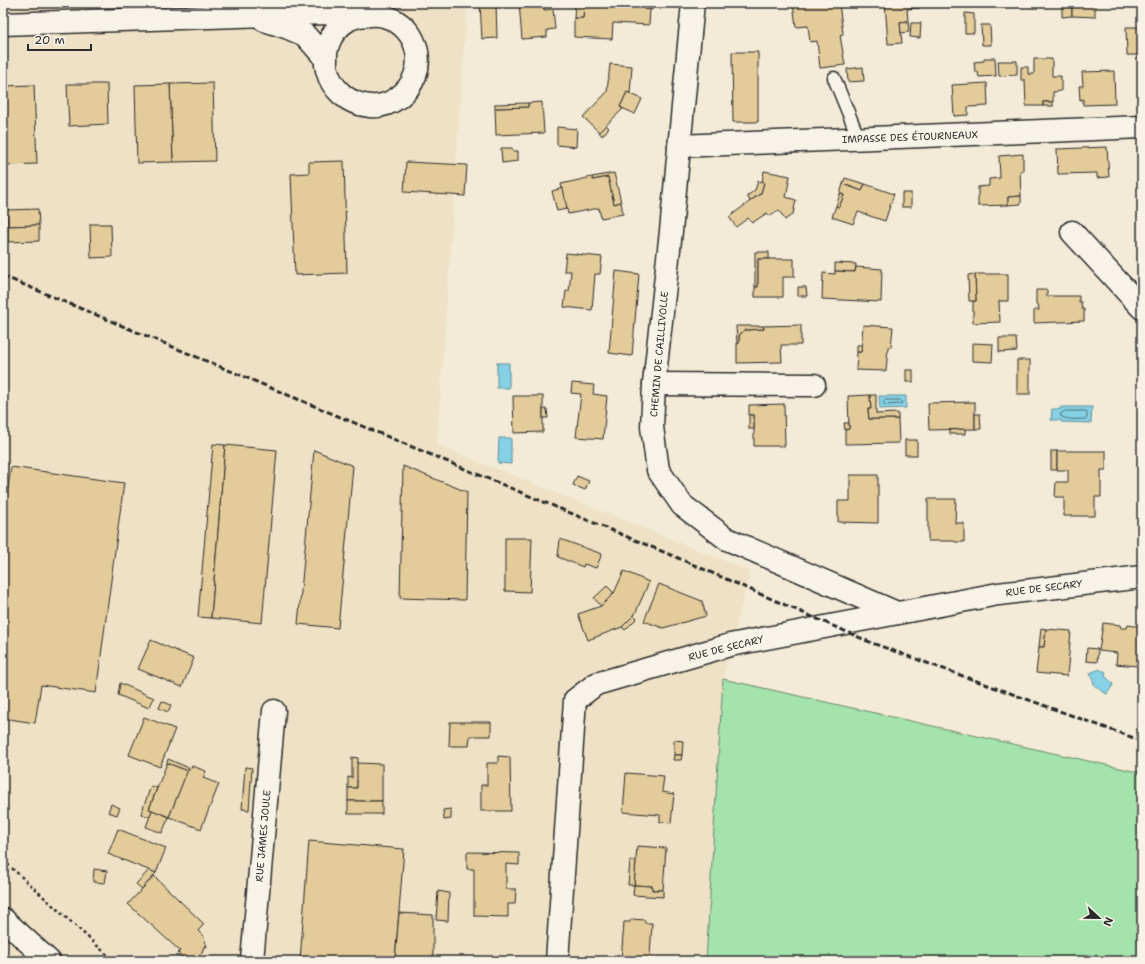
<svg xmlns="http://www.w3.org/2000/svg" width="1145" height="964" viewBox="0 0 1145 964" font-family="'Shantell Sans',sans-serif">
<rect width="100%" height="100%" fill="#f3ebd8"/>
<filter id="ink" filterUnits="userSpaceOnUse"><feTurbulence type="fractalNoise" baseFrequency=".025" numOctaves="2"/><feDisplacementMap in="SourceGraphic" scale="8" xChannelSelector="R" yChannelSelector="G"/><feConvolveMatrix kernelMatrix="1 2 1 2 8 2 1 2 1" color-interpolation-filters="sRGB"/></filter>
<g filter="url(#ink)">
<path fill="#eee1c5" d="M94 3H467L437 445 750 571 723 679 706 961H3V9Z"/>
<path fill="#a4e3ab" stroke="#68876b" d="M723 679 1142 773V961H706Z"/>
<g fill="#85d1e5" stroke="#618f9b">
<rect x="497" y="363" width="12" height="25"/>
<path d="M879 396H906V408L880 409Z"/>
<path d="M1061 407H1092L1091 423 1061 422V420H1051L1052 409H1061Z"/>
<path d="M499 438H511V464L498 463Z"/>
<path d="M1100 669 1102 671H1105L1106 673 1105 676 1113 684V685L1107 694 1105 693 1095 686 1090 674V673Z"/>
</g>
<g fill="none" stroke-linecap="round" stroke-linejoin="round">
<g stroke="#4f6d75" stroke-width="1">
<path d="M885 400H900L902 403 900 404 885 405 883 402Z"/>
<path d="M1065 411H1086L1087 413V417L1086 419C1077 419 1065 421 1060 415Z"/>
</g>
</g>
<g fill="#e3cb9a" stroke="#2b2b2b">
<path d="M480 3H496L497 38 482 39Z"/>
<path d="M519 3H544V10L553 9 555 29 547 30V37L522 39Z"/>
<path d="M608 3H645V9H650L649 25 613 23 612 39 574 37V18H583L584 5 608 6Z"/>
<path d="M645 3H652V10L645 9Z"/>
<path d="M793 3H839L843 34 840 35 845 65 820 68 817 41 810 42 808 26 796 27Z"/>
<path d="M885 3H920V8L907 9 908 21 900 22 902 43 888 44Z"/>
<path d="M1062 3H1072V16L1062 17Z"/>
<path d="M1072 3H1095V17L1072 16Z"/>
<path d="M575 4 584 5 583 18H574Z"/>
<path d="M965 13 974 14V33H965Z"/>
<path d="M908 21 909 32 901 33 900 22Z"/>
<path d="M911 23H921L920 38 910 37Z"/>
<path d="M981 25H990L991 45H982Z"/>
<path d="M1126 27H1142V58H1138L1137 55H1127Z"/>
<path d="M732 52H758V122H733Z"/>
<path d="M984 58H995L996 76 979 77 978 72H975L974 62 984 61Z"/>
<path d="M1034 59H1052V76H1061V91L1053 92V102H1043V106H1026L1025 80H1021V67H1028V74H1034Z"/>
<path d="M998 61H1017V75L999 76Z"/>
<path d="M610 64 632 66 630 94 627 92 620 107 623 109 599 132 583 117 607 92Z"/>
<path d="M863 67 864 81 848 82 847 69Z"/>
<path d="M1114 71 1115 104 1083 105V99L1080 100 1079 86H1083L1082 72Z"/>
<rect x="1140" y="77" width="2" height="26"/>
<path d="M213 83 215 161 173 162 170 84Z"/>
<path d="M987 83 988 106 968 107V115L954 116 952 85Z"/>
<path d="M67 84H107L108 124 69 126Z"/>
<path d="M170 84 173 162 137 163 135 85Z"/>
<path d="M34 85 37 164 3 165V86Z"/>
<path d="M627 92 642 99 635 114 620 107Z"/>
<path d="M542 102 544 133 496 135 495 108 528 107V103Z"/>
<rect x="1043" y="102" width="10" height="4"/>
<path d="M528 103V107L495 108V104Z"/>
<path d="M606 125 609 128 602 136 599 132Z"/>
<path d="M557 127 577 129 576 147 557 145Z"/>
<path d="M1107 147 1109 177 1097 178V173L1058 174 1057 149Z"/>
<path d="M501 148H512L513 151H518V161L502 163Z"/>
<path d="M1023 154V171H1020L1021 196 1008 197V205L978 206V187L989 186V179L1000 178 999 156Z"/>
<path d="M344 161 347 273 295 275 291 174 309 173V162Z"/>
<path d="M406 162 467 165 465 196 404 192Z"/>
<path d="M764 171 790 176 786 197 796 200 793 214 785 220 779 210 769 216 767 213 752 223 748 218 736 227 729 217 761 193 764 182H762Z"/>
<path d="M614 173 621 202 614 204 608 177 593 180 592 177Z"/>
<path d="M592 177 593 180 608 177 614 204 621 202 623 214 601 218 599 208 568 214 561 184Z"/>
<path d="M845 178 865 184 862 191 843 184Z"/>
<path d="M758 181 764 182 761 193 750 201 747 196 755 190Z"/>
<rect x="1140" y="182" width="2" height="19"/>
<path d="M843 184 862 191 865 184 894 194 885 221 858 212 853 224 832 217 836 206 839 207 844 195 840 194Z"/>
<path d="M563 188 567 209 557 211 552 191Z"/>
<rect x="902" y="193" width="9" height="14"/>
<path d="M840 194 844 195 839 207 836 206Z"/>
<path d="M1021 196V204L1008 205V197Z"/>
<path d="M38 209 39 225 8 226 7 210Z"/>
<path d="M90 224H111L112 257 91 258Z"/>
<path d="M39 225V241L8 242V226Z"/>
<path d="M755 252H769V259H758V287H755Z"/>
<path d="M566 253 602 257 600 274H595L592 310 564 307 566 291H569L571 271H564Z"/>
<path d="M758 259H794V277H783V297H755V287H758Z"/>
<path d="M835 263 856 264 855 272 835 271Z"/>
<path d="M856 267 882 269 881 302 822 299 823 273 835 274V271L855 272Z"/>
<path d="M616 271 639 274 632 356 609 353Z"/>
<path d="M975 274H1008V301H999L1000 322 973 323V301H976Z"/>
<path d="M975 274 976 301H969L968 275Z"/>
<path d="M798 287H806L807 296H798Z"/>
<path d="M1036 290H1047V296H1079V302H1081L1082 309H1084V321L1034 323V310H1039L1038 304H1036Z"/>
<path d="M801 325V345H781L782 362 737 363V344L739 343V335L745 330 764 329 763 326Z"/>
<path d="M863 325 893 327 891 347H888L886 371 856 370 857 352H861Z"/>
<path d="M736 326H763L764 329 745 330 739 335V343L737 344Z"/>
<path d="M999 338H1016L1017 351 999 352Z"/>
<path d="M972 343 993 344 992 362 972 361Z"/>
<path d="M857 345H862L861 352H857Z"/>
<rect x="1017" y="360" width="13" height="34"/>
<rect x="906" y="370" width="7" height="12"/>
<path d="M572 383 594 385 593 394 607 396 603 439 576 437 581 394 571 393Z"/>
<path d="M870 395 871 409H868L869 419H898L899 443 845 444V430L849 429 848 396Z"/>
<path d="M870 395H876V414L898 413V419H869L868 409H871Z"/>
<path d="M513 396H543V432L514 433Z"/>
<path d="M975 402V429L929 430 928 403Z"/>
<path d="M784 404 785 446H754V415H749V405Z"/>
<path d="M543 409H547L548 418H543Z"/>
<path d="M975 414H980L981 429H975Z"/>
<rect x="749" y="415" width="5" height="14"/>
<path d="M844 423H849V429L845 430Z"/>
<path d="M965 429V434H950V430Z"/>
<rect x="905" y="440" width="12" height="15"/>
<path d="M213 444 225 445 211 618 198 617Z"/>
<path d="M225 445 277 450 262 623 211 618Z"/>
<path d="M314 450 353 466 338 628 298 624Z"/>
<rect x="1051" y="451" width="6" height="19"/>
<path d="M1057 451H1106V470H1101V497H1095V516H1064V497H1055L1056 482H1068V470H1057Z"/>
<path d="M403 466 467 492 465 600 400 598Z"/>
<path d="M11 467 124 483 96 693 41 685 35 723 3 718V522Z"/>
<path d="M850 475H878V523L838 522V501H850Z"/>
<path d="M577 476 589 481 585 490 573 485Z"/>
<path d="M928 499H956L955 523H964V542H955L954 541H928Z"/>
<path d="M505 538H532L530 592 505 591Z"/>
<path d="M560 539 602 554 596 568 584 564 583 567 558 557Z"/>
<path d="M624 571 649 582 635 614 622 627 588 640 578 614 601 606 614 593Z"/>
<path d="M659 584 702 601 706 616 663 628 644 621Z"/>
<path d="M607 586 614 593 601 606 594 598Z"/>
<path d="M634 615 637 618 625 630 622 627Z"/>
<path d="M1103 623 1120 625 1121 628H1127L1128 625 1142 627V651L1140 650 1138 666 1116 664 1117 653 1099 651Z"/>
<path d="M1041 628 1046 629 1044 647H1039Z"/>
<path d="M1046 629 1071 631 1067 676 1036 673 1039 647H1044Z"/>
<path d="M151 640 194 658 182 687 138 669Z"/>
<path d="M1087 648 1098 649 1097 662 1086 661Z"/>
<path d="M120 683 154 698 149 708 118 695Z"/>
<path d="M162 701 171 705 168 712 159 708Z"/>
<path d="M144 717 175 729 160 767 129 755Z"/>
<path d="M450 722H491V736H470L469 746H449Z"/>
<path d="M674 740 683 741 682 755H674Z"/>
<path d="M674 755H682L681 760H673Z"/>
<path d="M498 756 510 757 511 811H481V785H487V763H498Z"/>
<path d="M352 757 358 758 357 788H348V777L352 778Z"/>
<path d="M168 759 189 768 188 771 167 763Z"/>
<path d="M167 763 188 771 169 817 149 809Z"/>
<path d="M357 763 382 764V801H348V788H357Z"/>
<path d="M192 766 206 771 203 778 219 784 201 829 169 817 187 772Z"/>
<path d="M245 767 252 768 249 810 242 809Z"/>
<path d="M626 773 664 776 662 792 674 794 671 823 660 822V815L623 812Z"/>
<path d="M151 786 157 788 149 809 152 810 150 817 141 814Z"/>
<rect x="348" y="801" width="34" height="13"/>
<path d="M111 804 120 808 117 815 108 812Z"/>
<path d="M451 809V819L444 820 443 810Z"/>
<path d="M152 810 169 817 162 833 146 827Z"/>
<path d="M118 829 166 848 156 873 108 854Z"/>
<path d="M309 841 404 849 395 961H300Z"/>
<path d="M637 846 666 848 663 890H652V886L634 885Z"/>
<path d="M467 852 519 853V865L506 864V889H516L515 904H508V917L474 916V869H467Z"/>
<path d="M630 861H636L634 885H628Z"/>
<path d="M94 869 107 871 105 883 93 882Z"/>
<path d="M149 870 156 873 142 889 136 884Z"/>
<path d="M154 876 204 924 198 931 204 937 207 947 204 946 202 953 197 958 187 960 181 956 178 953 180 951 128 904Z"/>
<path d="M634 885 652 886V890H663V897L633 895Z"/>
<path d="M438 891 449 893 448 921 436 920Z"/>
<path d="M399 913 433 915V961L395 960Z"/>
<path d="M631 919 645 920V923H652L650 957 656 958 655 961H621L624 922H630Z"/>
</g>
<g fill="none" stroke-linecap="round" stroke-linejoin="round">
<defs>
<path id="lane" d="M834 78 859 139"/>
<g id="street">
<path d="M693 3 671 231 654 384 652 427 658 470 682 505 727 539 897 613"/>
<path d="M264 20 286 27 305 35 326 59"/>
<path d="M3 24 327 13C337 14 347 15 357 16 366 16 375 13 384 16 421 27 430 73 399 97 391 103 380 107 370 106 324 102 309 44 348 20 351 18 355 17 359 16"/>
<path d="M679 146 1142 127"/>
<path d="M1072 232 1142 308"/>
<path d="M654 384 814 385"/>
<path d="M252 961 274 711"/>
<path d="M557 961 575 700 596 684 730 645 998 594 1142 577"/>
</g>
<path id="secondary" d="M3 919 49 961"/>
</defs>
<use href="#lane" stroke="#2b2b2b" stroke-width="15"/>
<use href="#street" stroke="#2b2b2b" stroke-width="25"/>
<use href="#secondary" stroke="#2b2b2b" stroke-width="25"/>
<path stroke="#2b2b2b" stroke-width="2.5" stroke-dasharray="3 3" stroke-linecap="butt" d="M3 860 114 961"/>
<use href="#lane" stroke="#f7f3e8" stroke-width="12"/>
<use href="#street" stroke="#f7f3e8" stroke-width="22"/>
<use href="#secondary" stroke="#f7f3e8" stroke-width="22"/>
<path stroke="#2b2b2b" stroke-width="3" stroke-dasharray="6 3" stroke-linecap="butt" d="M3 276 678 558 872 643 1142 741"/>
</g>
</g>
<g text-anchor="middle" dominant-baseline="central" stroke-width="3.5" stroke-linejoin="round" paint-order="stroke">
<g font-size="10" fill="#2b2b2b" stroke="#f7f3e8">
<text transform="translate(910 137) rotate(-2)">IMPASSE DES ÉTOURNEAUX</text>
<text transform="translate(659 354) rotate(-85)">CHEMIN DE CAILLIVOLLE</text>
<text transform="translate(1044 588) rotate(-7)">RUE DE SECARY</text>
<text transform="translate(726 648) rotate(-14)">RUE DE SECARY</text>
<text transform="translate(263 836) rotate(-85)">RUE JAMES JOULE</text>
</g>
</g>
<rect width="1145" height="964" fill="none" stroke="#f7f3e8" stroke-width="16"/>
<rect x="8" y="8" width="1129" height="948" fill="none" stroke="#2b2b2b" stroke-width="1.5" filter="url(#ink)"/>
<g transform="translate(1099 918) rotate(112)" stroke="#f7f3e8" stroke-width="3" paint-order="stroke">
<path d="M0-3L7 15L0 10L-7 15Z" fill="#2b2b2b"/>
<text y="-6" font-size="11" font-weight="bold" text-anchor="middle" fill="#2b2b2b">N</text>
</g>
<path d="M28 44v6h63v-6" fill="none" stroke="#2b2b2b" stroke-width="2"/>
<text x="34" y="44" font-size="12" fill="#2b2b2b" stroke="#f7f3e8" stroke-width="3" paint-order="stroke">20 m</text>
</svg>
